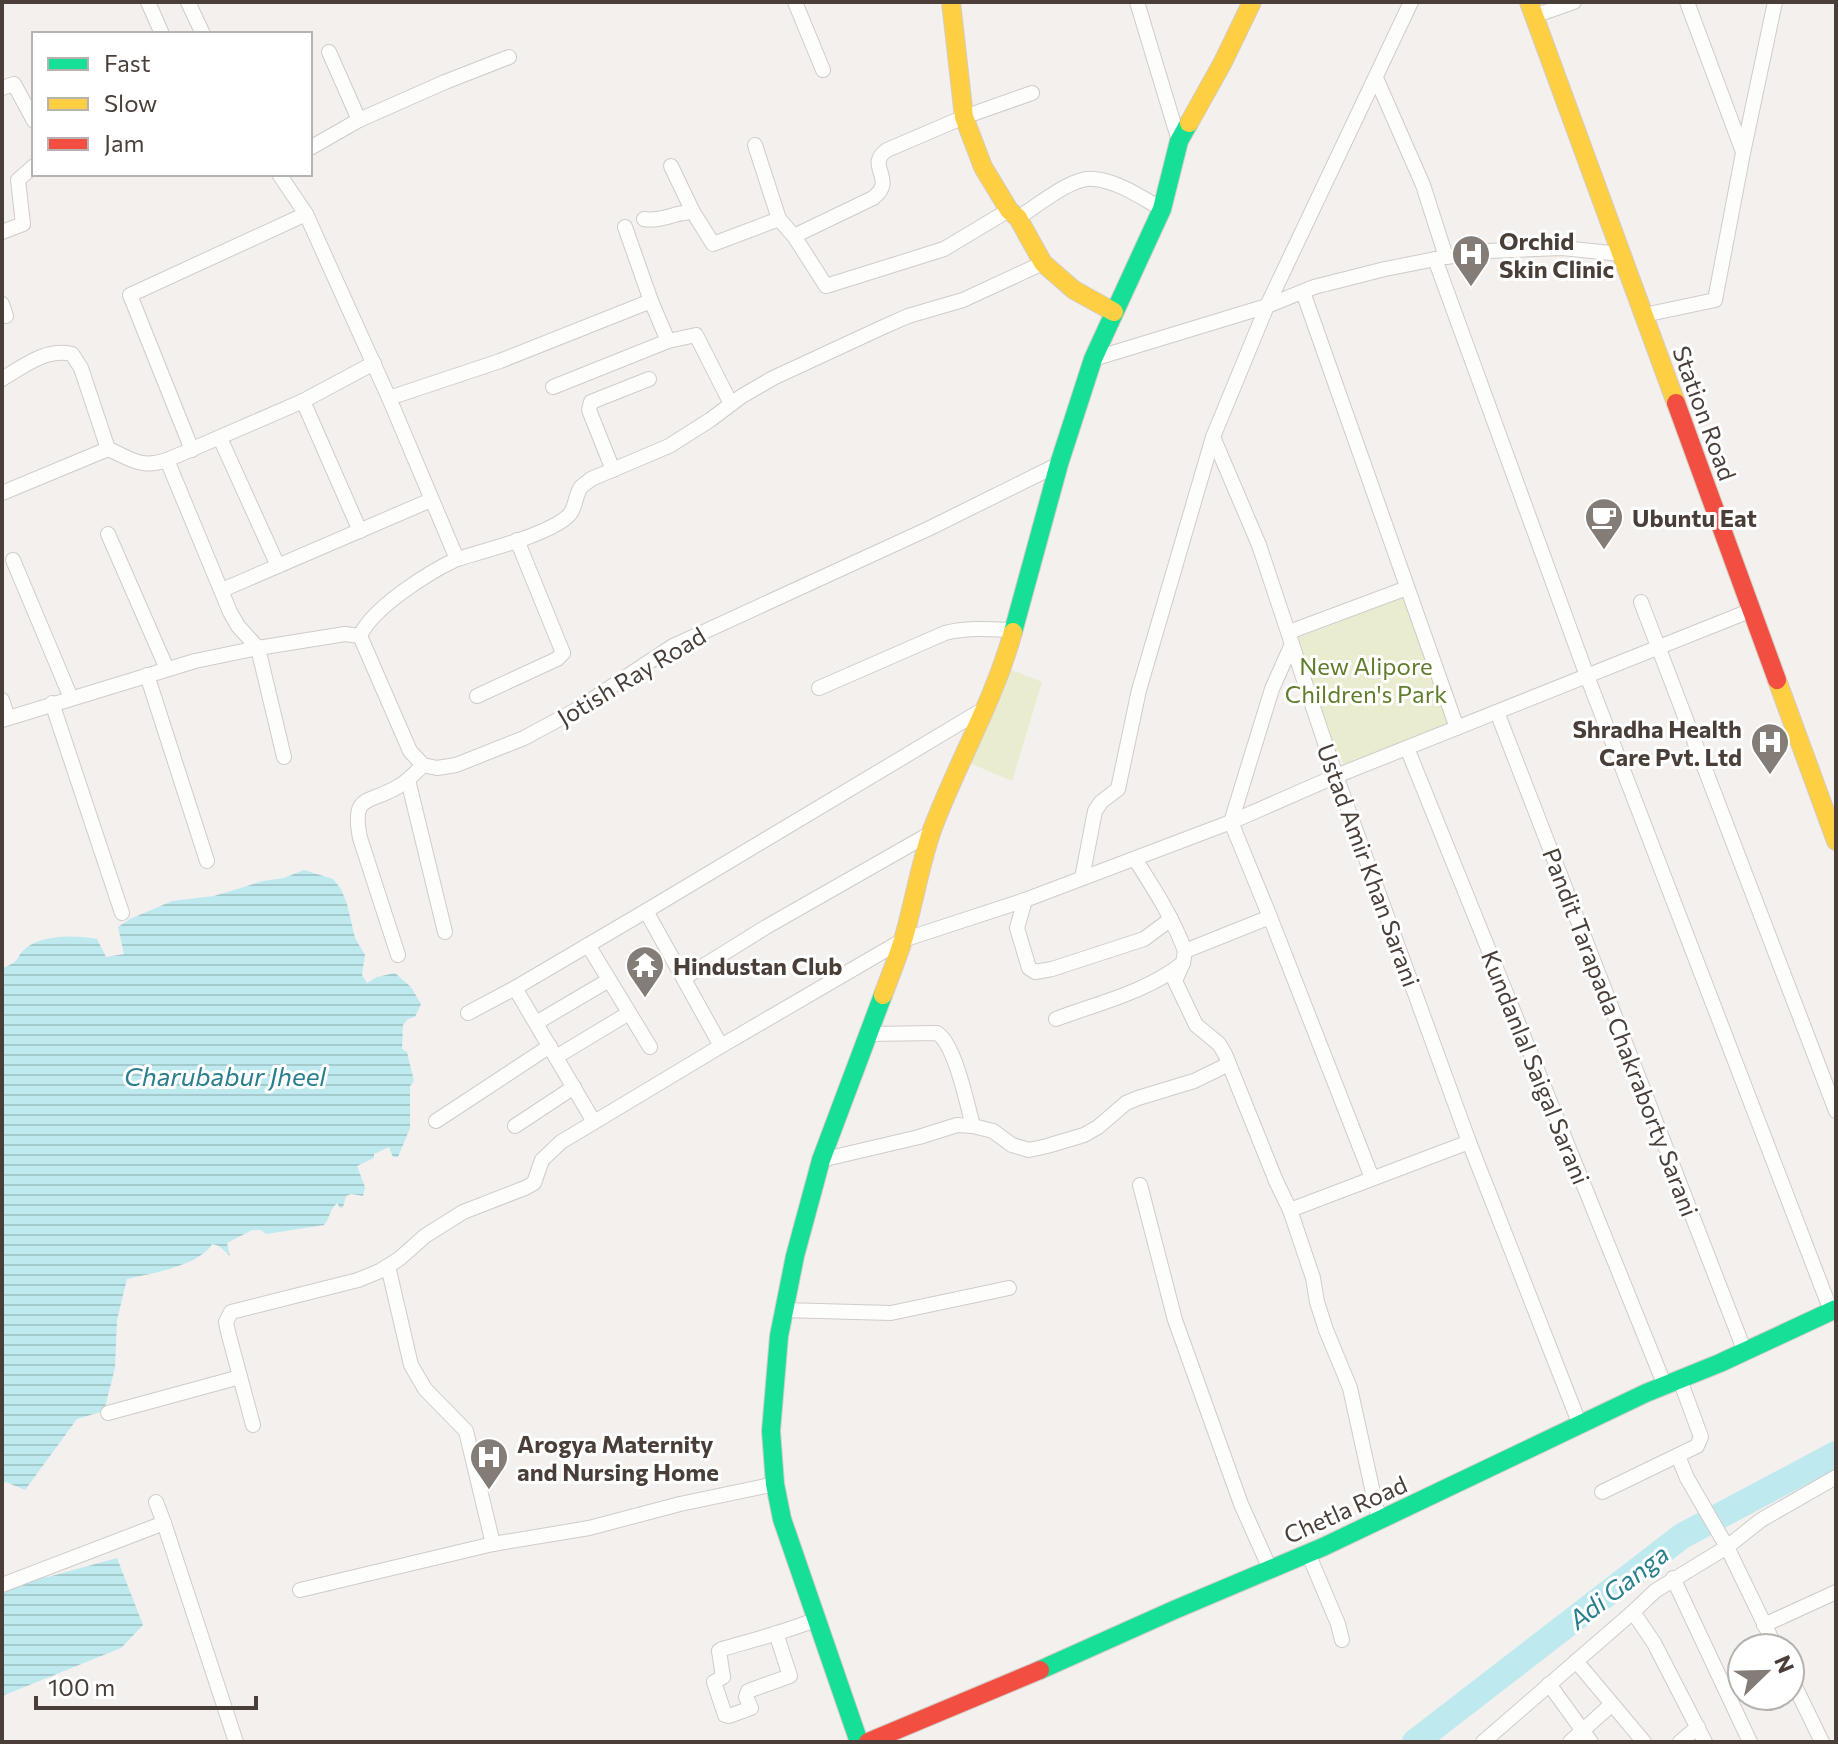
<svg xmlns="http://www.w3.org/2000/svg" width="1838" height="1744" viewBox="0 0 1838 1744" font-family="Commissioner,sans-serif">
<defs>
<pattern id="water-rules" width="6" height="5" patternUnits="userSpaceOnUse" patternTransform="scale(2)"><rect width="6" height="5" fill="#beeaef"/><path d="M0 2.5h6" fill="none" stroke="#a5cace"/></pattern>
</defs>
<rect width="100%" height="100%" fill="#f3f0ed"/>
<g fill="#e9ecce">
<path d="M1403 597 1450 725 1345 769 1340 754 1330 758 1285 643Z"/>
<path d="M999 665 1042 682 1012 781 967 762Z"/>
</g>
<g fill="url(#water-rules)">
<path d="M304 870 333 879 341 889 347 904 355 938 365 955 362 975 367 983 377 977 395 973 411 987 421 1004 415 1017 408 1019 403 1025 402 1049 407 1052 414 1081 410 1086V1128L398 1157H393L389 1147 374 1154V1158L357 1166 365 1187 363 1196 351 1194 346 1196 343 1207 340 1208 337 1203C329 1210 330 1218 324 1225L266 1234 261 1230H252L227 1243 230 1256 219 1246 212 1244C199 1266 152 1273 127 1279L117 1320 115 1368 104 1411 77 1419 25 1490 6 1482H2V968C21 962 15 957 26 948 44 934 77 935 97 939L106 957 124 954 118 927 130 919 172 901 214 896 263 881 284 878Z"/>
<path d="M117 1558 143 1625 121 1648 2 1696V1583L48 1577Z"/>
</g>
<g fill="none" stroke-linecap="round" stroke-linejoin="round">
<path stroke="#beeaef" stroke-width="26" d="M1415 1742 1682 1536 1836 1454"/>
<defs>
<g id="street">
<path d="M148 2 162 34"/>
<path d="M188 2 203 34"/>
<path d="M795 2 823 70"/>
<path d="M1137 2 1179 141"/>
<path d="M1411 2 1267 306 1213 437 1259 545 1336 776 1469 1142 1580 1425"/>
<path d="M1687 2 1743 152"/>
<path d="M1534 16 1574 2"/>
<path d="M329 52 359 120"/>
<path d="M1376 78 1423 185 1446 257"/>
<path d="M2 88 14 84 34 121"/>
<path d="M755 145 779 219"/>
<path d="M310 148 359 120 445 82 509 57"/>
<path d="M671 166 693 212"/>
<path d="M279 174 306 214 389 398 457 559C429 572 372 608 360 636"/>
<path d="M1018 218C1037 206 1072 176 1094 179 1118 181 1142 198 1162 209"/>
<path d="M644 219C661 222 675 212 693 212L713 244 779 219 794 236 873 198C898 179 864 166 887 150L964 117 1032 93"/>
<path d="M2 232 23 224 18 180 34 166"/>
<path d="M794 236 826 286 944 249 1009 210"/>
<path d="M1435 259 1587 676 1831 1311"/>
<path d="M1303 292 1457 728"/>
<path d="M651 301 668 341"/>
<path d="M2 304 6 316"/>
<path d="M1644 315 1715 300 1743 153 1775 2"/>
<path d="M1093 359 1267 306 1314 287 1385 269 1446 257 1487 251 1562 248 1621 254"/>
<path d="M2 379C24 366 46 348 72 354L81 368 108 449"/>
<path d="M553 387 668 341 696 335 731 404"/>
<path d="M389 398 500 361 651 301 625 227"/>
<path d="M303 401 360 531"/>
<path d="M220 438 278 566"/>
<path d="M192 450 130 295 306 214"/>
<path d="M613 470 589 410 591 402 649 379"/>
<path d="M2 493 108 449C132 459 140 469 167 460"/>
<path d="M108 534 167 669"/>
<path d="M457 559C484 551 551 534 569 515 576 508 575 495 581 487 584 484 588 482 591 479L669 446 710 420 742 396 773 378 881 328 908 316 963 300 1043 263"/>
<path d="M13 560 71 698"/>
<path d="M222 590 431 500"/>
<path d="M1641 602 1836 1111"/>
<path d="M1289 632 1407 588"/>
<path d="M1292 644 1272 689 1231 822 1270 917 1372 1178"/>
<path d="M147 675 207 861"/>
<path d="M819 688 945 633C967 627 991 629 1014 630"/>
<path d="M477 696 557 659 563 653 517 540"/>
<path d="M2 700 8 718"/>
<path d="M52 703 122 913"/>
<path d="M1497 712 1745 1352"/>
<path d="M2 720 195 661 258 648 238 626 230 612 167 460 303 401 374 363"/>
<path d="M1407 748 1665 1386"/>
<path d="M284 757 258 648 345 634 360 636 410 751 423 765 437 768 456 765 524 738 576 710 673 646 930 528 1059 464"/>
<path d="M408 780 445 932"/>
<path d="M1135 859C1154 889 1173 918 1185 951"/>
<path d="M1082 878 1095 811 1101 802 1118 789 1139 690 1213 437"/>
<path d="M1025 900 1017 928 1029 968 1035 972 1052 969 1144 939 1171 919"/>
<path d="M646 911 721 1046"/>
<path d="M588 945 650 1047"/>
<path d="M398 955 360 838C351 792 369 805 399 786 408 781 415 773 423 765"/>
<path d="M1183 963 1175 981 1196 1025 1219 1044 1225 1054 1276 1181 1290 1210"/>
<path d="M684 978 766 927 931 833"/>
<path d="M515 988 594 1122"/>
<path d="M468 1013 515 988 646 911 987 707"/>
<path d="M1056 1019C1098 1003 1147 992 1183 963L1185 951 1270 917"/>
<path d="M536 1023 609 980"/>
<path d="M868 1034 937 1033C955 1044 967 1104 973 1126"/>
<path d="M556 1057 629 1013"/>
<path d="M436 1121 550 1046"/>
<path d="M515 1126 574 1087"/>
<path d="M821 1160 919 1137 957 1125 973 1126 993 1131 1012 1145 1029 1150 1047 1146 1084 1135 1098 1127 1126 1103 1138 1098 1194 1081 1229 1064"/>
<path d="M1140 1185 1175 1320 1241 1504 1270 1569"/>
<path d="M388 1266 411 1365 425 1389 466 1431 493 1544"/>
<path d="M783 1310 891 1313 1009 1288"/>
<path d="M108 1413 240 1377"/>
<path d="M253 1425 228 1332 226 1322 231 1312 358 1280 380 1271 399 1259 425 1236 463 1212 525 1188 534 1183 542 1160 561 1142 721 1046 903 940 1025 900 1231 822 1336 776 1752 610"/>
<path d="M1678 1456 1687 1478 1727 1547 1776 1648"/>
<path d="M1602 1492 1697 1446 1701 1437 1680 1380"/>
<path d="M156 1502 164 1523 236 1742"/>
<path d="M1379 1520 1350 1388 1326 1330 1317 1302 1313 1278 1290 1210 1469 1142"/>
<path d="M1308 1553 1338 1624 1342 1640"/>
<path d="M1673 1578 1750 1742"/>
<path d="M2 1585 164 1523"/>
<path d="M300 1590 493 1544 589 1528 680 1504 775 1484"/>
<path d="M1633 1612 1654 1643 1705 1742"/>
<path d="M1764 1625 1836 1592"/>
<path d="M776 1633 790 1676 748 1691 746 1697 751 1708 729 1716 725 1715 714 1682 723 1677 719 1651 722 1649C753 1640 786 1632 817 1619"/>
<path d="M1576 1661 1644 1742"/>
<path d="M1790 1676 1822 1742"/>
<path d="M1549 1684 1591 1742"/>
<path d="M1483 1742 1633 1612 1655 1591 1727 1547 1761 1520 1836 1477"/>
<path d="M1570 1742 1612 1704"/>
<path d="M1680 1742 1698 1727"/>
</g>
<g id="fast">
<path d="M1013 632 1059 464 1093 359 1162 209 1179 141 1189 123"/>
<path d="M1040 1670 1174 1610 1323 1547 1646 1393 1720 1363 1836 1309"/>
<path d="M859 1742 782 1519 775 1484 771 1431 779 1336 795 1256 821 1160 883 995"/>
</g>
<g id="slow">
<path d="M951 2 964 117 983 167 1009 210 1018 218 1043 263 1074 290 1114 312"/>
<path d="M1529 2 1676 403"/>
<path d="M1189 123 1223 62 1252 2"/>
<path d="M1777 680 1836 841"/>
<path d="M883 995C890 976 898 957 904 937 914 902 920 865 932 830 957 763 994 701 1013 632"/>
</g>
<g id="jam">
<path d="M1676 403 1777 680"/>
<path d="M868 1742 1040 1670"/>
</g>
</defs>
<use href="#street" stroke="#d0ccc9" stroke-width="16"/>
<use href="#fast" stroke="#d3ccc5" stroke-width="20"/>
<use href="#slow" stroke="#d3ccc5" stroke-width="20"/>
<use href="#jam" stroke="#d3ccc5" stroke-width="20"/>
<use href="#street" stroke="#fdfdfc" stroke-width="14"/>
<use href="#fast" stroke="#16e098" stroke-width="18"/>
<use href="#slow" stroke="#ffcf43" stroke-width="18"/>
<use href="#jam" stroke="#f24e42" stroke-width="18"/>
</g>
<defs>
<symbol id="hospital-pin" viewBox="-11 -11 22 30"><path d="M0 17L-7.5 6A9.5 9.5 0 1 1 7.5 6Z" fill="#847c77" stroke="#fff"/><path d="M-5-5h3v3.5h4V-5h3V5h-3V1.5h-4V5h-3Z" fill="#fff"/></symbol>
<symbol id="cafe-pin" viewBox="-11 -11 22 30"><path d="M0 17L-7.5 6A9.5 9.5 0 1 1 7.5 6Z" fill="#847c77" stroke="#fff"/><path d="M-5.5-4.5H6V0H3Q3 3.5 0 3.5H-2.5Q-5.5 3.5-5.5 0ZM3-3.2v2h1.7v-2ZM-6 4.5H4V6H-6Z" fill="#fff"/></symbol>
<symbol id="temple-pin" viewBox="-11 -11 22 30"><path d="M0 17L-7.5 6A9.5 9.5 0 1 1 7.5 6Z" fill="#847c77" stroke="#fff"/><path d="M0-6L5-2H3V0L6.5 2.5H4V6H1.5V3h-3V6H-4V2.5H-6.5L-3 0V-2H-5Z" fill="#fff"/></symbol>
</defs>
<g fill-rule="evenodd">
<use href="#hospital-pin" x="1449" y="232" width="44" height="60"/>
<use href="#cafe-pin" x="1582" y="495" width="44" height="60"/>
<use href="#hospital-pin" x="1748" y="720" width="44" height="60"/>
<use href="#temple-pin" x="623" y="943" width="44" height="60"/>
<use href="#hospital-pin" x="467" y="1435" width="44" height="60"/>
</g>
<g text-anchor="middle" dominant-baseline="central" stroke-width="6" stroke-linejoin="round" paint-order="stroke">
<g font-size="24" font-weight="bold" fill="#493e38" stroke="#fff" text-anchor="start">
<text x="1499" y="240">Orchid<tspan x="1499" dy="28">Skin Clinic</tspan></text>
<text x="1632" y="517">Ubuntu Eat</text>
<text x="1742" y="728" text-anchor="end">Shradha Health<tspan x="1742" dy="28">Care Pvt. Ltd</tspan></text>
<text x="673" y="965">Hindustan Club</text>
<text x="517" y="1443">Arogya Maternity<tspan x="517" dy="28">and Nursing Home</tspan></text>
</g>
<g font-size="24" fill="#493e38" stroke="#fff">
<text transform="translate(1705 413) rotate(70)">Station Road</text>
<text transform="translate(631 676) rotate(-31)">Jotish Ray Road</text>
<text transform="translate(1369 865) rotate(70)">Ustad Amir Khan Sarani</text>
<text transform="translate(1621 1032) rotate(69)">Pandit Tarapada Chakraborty Sarani</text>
<text transform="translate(1536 1067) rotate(68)">Kundanlal Saigal Sarani</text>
<text transform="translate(1345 1509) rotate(-24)">Chetla Road</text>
</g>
<g font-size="24" fill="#617c2b" stroke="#fff">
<text x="1366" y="665">New Alipore<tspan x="1366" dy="28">Children's Park</tspan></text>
</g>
<g font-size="26" font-style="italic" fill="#297f8d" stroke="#fff">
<text x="225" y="1075">Charubabur Jheel</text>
<text transform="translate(1618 1586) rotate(-38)">Adi Ganga</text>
</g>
</g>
<rect width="1838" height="1744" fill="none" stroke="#493e38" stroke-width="8"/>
<rect x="32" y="32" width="280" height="144" fill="#ffffff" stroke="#b6b2af" stroke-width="2"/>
<rect x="48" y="58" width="40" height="12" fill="#16e098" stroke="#b6b2af" stroke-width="2"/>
<text x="104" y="72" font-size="24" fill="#493e38">Fast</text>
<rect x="48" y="98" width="40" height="12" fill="#ffcf43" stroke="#b6b2af" stroke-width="2"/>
<text x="104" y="112" font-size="24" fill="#493e38">Slow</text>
<rect x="48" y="138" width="40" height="12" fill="#f24e42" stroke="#b6b2af" stroke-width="2"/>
<text x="104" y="152" font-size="24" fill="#493e38">Jam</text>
<g transform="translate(1766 1672) rotate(67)"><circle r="38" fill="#ffffff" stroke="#b6b2af" stroke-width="2"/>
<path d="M0-6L14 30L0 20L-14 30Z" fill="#847c77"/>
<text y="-12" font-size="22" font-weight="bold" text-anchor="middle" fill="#493e38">N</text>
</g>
<path d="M36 1696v12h220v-12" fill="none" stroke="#493e38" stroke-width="4"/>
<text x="48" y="1696" font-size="24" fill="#493e38" stroke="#ffffff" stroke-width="6" paint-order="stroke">100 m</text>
</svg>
